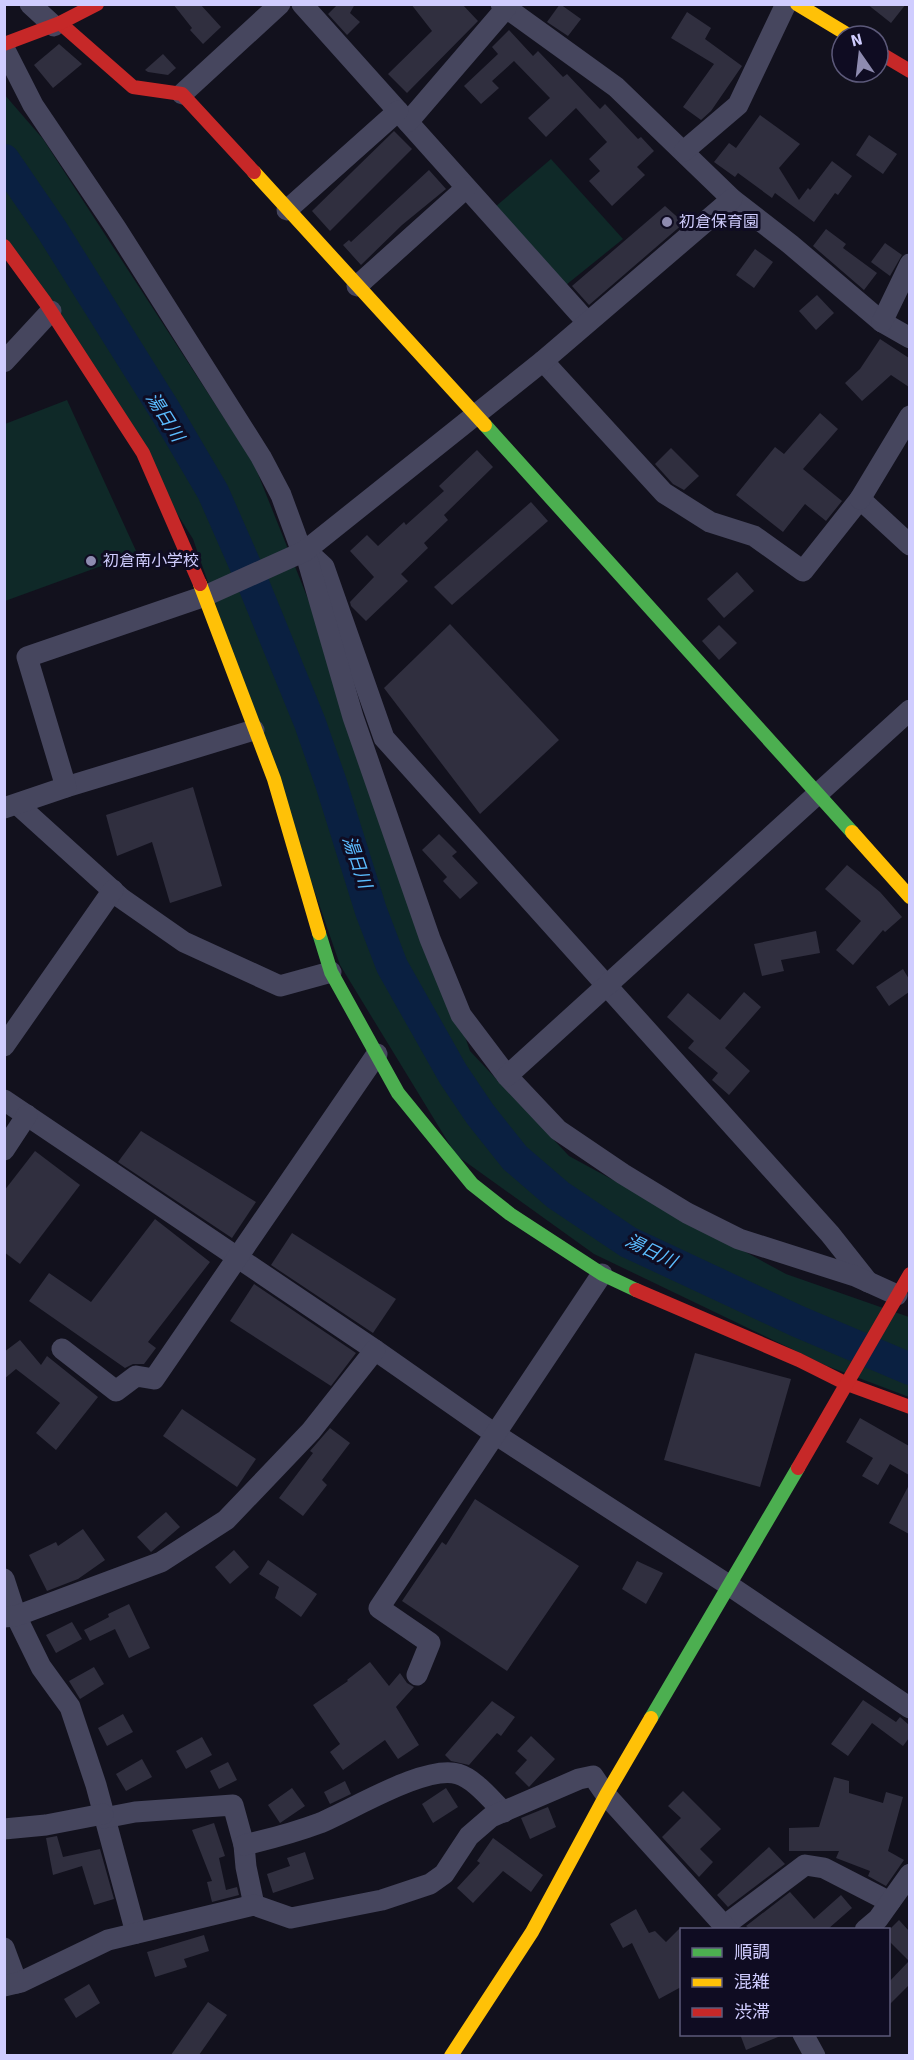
<svg xmlns="http://www.w3.org/2000/svg" width="914" height="2060" viewBox="0 0 914 2060" font-family="Signika,'Noto Sans JP',sans-serif">
<rect width="100%" height="100%" fill="#12111d"/>
<g fill="#0f2928">
<path d="M4 94 43 139 254 464 348 699 470 1051 569 1156 786 1274 909 1317V1397L827 1366 594 1254 456 1155 340 965 193 539 5 240Z"/>
<path d="M551 159 623 239 566 285 495 207Z"/>
<path d="M67 400 137 553 5 601V424Z"/>
</g>
<g fill="none" stroke-linecap="round" stroke-linejoin="round">
<path stroke="#0a2041" stroke-width="32" d="M4 160 52 230 166 412 213 492 253 583 310 723 331 783 371 911 392 966 453 1074 480 1114 515 1158 558 1195 628 1242 797 1321 910 1369"/>
</g>
<g fill="#302f3f">
<path d="M173 4H200L221 27 203 44 190 30 192 28Z"/>
<path d="M338 4H355L350 13 360 22 347 35 328 14Z"/>
<path d="M411 4H462L478 21 407 93 388 74 432 31Z"/>
<path d="M560 4 581 19 568 36 547 22Z"/>
<path d="M867 4H906L891 23Z"/>
<path d="M687 12 711 28 705 39 742 66 711 111 701 120 683 107 714 64 671 38Z"/>
<path d="M509 30 533 56 538 51 563 77 567 74 600 109 605 104 638 139 641 137 654 151 637 167 645 175 612 206 589 181 600 171 589 159 607 142 576 108 546 137 528 118 550 98 514 61 492 81 499 88 481 104 464 86 498 54 492 47Z"/>
<path d="M59 44 82 64 53 88 34 65Z"/>
<path d="M163 54 176 68 168 75 148 72 145 70Z"/>
<path d="M760 115 800 144 779 168 799 200 808 188 810 190 832 161 852 176 838 195 835 193 814 222 775 193 772 198 738 173 735 177 714 162 729 143 736 148Z"/>
<path d="M394 131 412 149 330 231 312 211Z"/>
<path d="M869 135 897 154 883 174 856 155Z"/>
<path d="M429 170 446 189 402 225 361 265 343 245 349 240 351 242Z"/>
<path d="M665 206 684 223 589 305 572 286Z"/>
<path d="M826 229 846 244 843 248 877 273 864 290 813 246Z"/>
<path d="M885 243 902 255 890 276 871 262Z"/>
<path d="M755 249 773 262 754 288 736 275Z"/>
<path d="M817 295 834 313 816 330 799 311Z"/>
<path d="M880 339 909 358V387L891 375 862 401 845 383 860 369Z"/>
<path d="M820 413 838 429 803 469 842 501 826 521 805 504 783 532 736 495 775 447 784 454Z"/>
<path d="M671 448 699 476 684 490 673 484 655 464Z"/>
<path d="M477 450 493 467 444 515 448 520 424 543 428 548 401 574 408 581 366 621 351 606 350 602 374 577 350 551 367 535 378 546 404 522 406 525 444 491 439 486Z"/>
<path d="M531 502 548 521 452 605 434 587Z"/>
<path d="M737 572 754 591 724 618 707 599Z"/>
<path d="M450 624 559 740 480 814 384 688Z"/>
<path d="M719 625 737 643 719 660 702 641Z"/>
<path d="M193 787 222 886 170 903 152 842 117 856 106 815Z"/>
<path d="M439 834 457 852 452 856 478 883 460 899 443 881 447 877 422 850Z"/>
<path d="M847 865 880 892 902 917 885 932 883 930 853 965 836 950 861 921 825 889Z"/>
<path d="M816 931 820 953 781 960 784 971 762 976 754 944Z"/>
<path d="M903 969 909 979V992L889 1006 876 987Z"/>
<path d="M744 992 761 1007 725 1048 750 1071 729 1095 712 1080 718 1073 688 1048 694 1041 667 1017 688 993 720 1020Z"/>
<path d="M141 1131 256 1202 232 1238 118 1162Z"/>
<path d="M35 1151 80 1185 20 1264 4 1252V1191Z"/>
<path d="M155 1219 210 1262 148 1342 156 1348 144 1364H133L125 1368 29 1301 49 1273 91 1302Z"/>
<path d="M292 1233 396 1299 373 1333 271 1265Z"/>
<path d="M254 1284 356 1353 331 1386 230 1321Z"/>
<path d="M20 1340 41 1365 47 1356 98 1397 56 1450 36 1433 60 1403 16 1369 4 1379V1352Z"/>
<path d="M695 1353 791 1379 760 1487 664 1460Z"/>
<path d="M182 1409 256 1459 237 1487 163 1436Z"/>
<path d="M860 1418 909 1446V1475L890 1464 878 1485 862 1476 873 1458 846 1442Z"/>
<path d="M330 1428 350 1443 322 1480 327 1485 303 1516 279 1498 313 1453 310 1451Z"/>
<path d="M909 1485V1534L889 1523Z"/>
<path d="M475 1499 579 1566 507 1671 402 1601 442 1542 446 1545Z"/>
<path d="M166 1512 180 1527 151 1552 137 1537Z"/>
<path d="M83 1529 105 1560 78 1579 47 1591 29 1555 56 1542 58 1546Z"/>
<path d="M234 1550 249 1567 230 1584 215 1567Z"/>
<path d="M268 1560 317 1594 301 1617 275 1598 279 1587 259 1574Z"/>
<path d="M637 1561 663 1573 646 1604 622 1589Z"/>
<path d="M129 1604 150 1648 129 1658 115 1629 90 1641 84 1630 109 1617 108 1614Z"/>
<path d="M72 1622 82 1639 56 1653 46 1635Z"/>
<path d="M370 1662 389 1686 400 1673 407 1683 414 1687 396 1707 419 1745 398 1759 385 1740 343 1770 330 1752 340 1744 313 1705 348 1681 347 1680Z"/>
<path d="M94 1667 104 1684 80 1699 69 1681Z"/>
<path d="M863 1700 896 1722 900 1717 909 1725V1738L903 1746 872 1723 848 1756 831 1744Z"/>
<path d="M492 1701 515 1717 501 1736 497 1733 469 1765 451 1761 445 1755Z"/>
<path d="M123 1714 133 1732 107 1746 98 1728Z"/>
<path d="M531 1736 555 1759 529 1787 515 1773 527 1760 517 1751Z"/>
<path d="M202 1737 212 1755 186 1769 176 1751Z"/>
<path d="M142 1759 152 1777 126 1791 116 1774Z"/>
<path d="M228 1762 237 1780 219 1789 210 1771Z"/>
<path d="M834 1777 849 1781V1793L883 1803 886 1792 903 1797 888 1851 904 1860 886 1886 868 1876 870 1871 836 1858 839 1851H789V1828L819 1827Z"/>
<path d="M345 1781 351 1794 330 1804 324 1792Z"/>
<path d="M292 1788 305 1806 280 1823 268 1805Z"/>
<path d="M446 1788 458 1807 433 1823 422 1804Z"/>
<path d="M683 1791 721 1829 700 1849 713 1862 699 1877 662 1837 681 1818 668 1806Z"/>
<path d="M548 1807 556 1827 530 1839 521 1818Z"/>
<path d="M214 1823 225 1856 219 1858 226 1890 237 1887 239 1895 212 1902 207 1882 212 1881 192 1830Z"/>
<path d="M57 1836 63 1857 100 1849 114 1899 94 1905 82 1866 53 1875 46 1838Z"/>
<path d="M493 1838 543 1875 531 1892 503 1871 473 1903 457 1888 480 1863 477 1861Z"/>
<path d="M769 1847 785 1864 728 1907 717 1895Z"/>
<path d="M305 1852 314 1879 273 1893 267 1874 290 1866 287 1858Z"/>
<path d="M790 1892 814 1919 841 1895 852 1908 828 1929H750L746 1926Z"/>
<path d="M636 1909 649 1933 655 1931 666 1942 681 1927V1987L659 1999 632 1943 623 1948 610 1924Z"/>
<path d="M899 1920 909 1931V1961L888 1940V1931Z"/>
<path d="M204 1935 209 1951 184 1959 187 1967 155 1977 147 1952Z"/>
<path d="M909 1961V1985L888 2006V1983Z"/>
<path d="M89 1984 100 2003 76 2018 64 1999Z"/>
<path d="M208 2002 227 2015 199 2055H171Z"/>
<path d="M740 2034H783V2035L746 2050Z"/>
</g>
<g fill="none" stroke-linecap="round" stroke-linejoin="round">
<g stroke="#46465e" stroke-width="21">
<path d="M30 4 54 26"/>
<path d="M302 4 587 322"/>
<path d="M501 4 616 87 732 199 790 244 882 322 910 338"/>
<path d="M4 48 33 105 116 228 261 457 281 495 299 544 324 567 384 738 830 1234 868 1282"/>
<path d="M182 94 280 4"/>
<path d="M408 122 506 8"/>
<path d="M684 151 738 105 786 4"/>
<path d="M287 210 398 111"/>
<path d="M357 286 466 188"/>
<path d="M882 322 910 264"/>
<path d="M543 361 664 493 710 522 754 536 803 571 860 499 910 545"/>
<path d="M4 362 51 311"/>
<path d="M860 499 910 416"/>
<path d="M305 551 353 717 430 939 461 1015 507 1076 558 1130 623 1174 687 1213 739 1239 855 1276 897 1295"/>
<path d="M66 787 254 730"/>
<path d="M17 804 121 898 184 942 280 986 331 972"/>
<path d="M4 808 66 787 27 657 205 596 305 551 543 361 732 199"/>
<path d="M4 1046 113 890"/>
<path d="M507 1076 910 710"/>
<path d="M4 1100 375 1350 495 1434 730 1586 910 1708"/>
<path d="M4 1150 27 1115"/>
<path d="M62 1349 116 1391 136 1376 154 1379 377 1054"/>
<path d="M4 1579 16 1616 41 1667 70 1707 96 1785 136 1933"/>
<path d="M4 1617 16 1616 161 1562 226 1520 311 1431 375 1350"/>
<path d="M417 1675 430 1643 379 1608 602 1274"/>
<path d="M104 1818 135 1812 233 1805 244 1845 246 1867 254 1905"/>
<path d="M4 1829 46 1825 103 1814"/>
<path d="M244 1845C270 1839 296 1832 320 1823 352 1810 426 1764 458 1774 475 1779 491 1800 504 1812"/>
<path d="M724 1926 805 1865 824 1868 890 1902"/>
<path d="M865 1930 878 1919 910 1874"/>
<path d="M4 1948 17 1983"/>
<path d="M4 1986 21 1982 108 1940 254 1905 291 1918 382 1900 430 1884 444 1874 469 1836 491 1817 579 1779 593 1776 606 1795 728 1930"/>
<path d="M803 2034 815 2056"/>
</g>
<g stroke="#4caf50" stroke-width="14">
<path d="M485 425 852 832"/>
<path d="M319 933 331 972 398 1093 472 1184 510 1214 602 1274 636 1290"/>
<path d="M651 1718 798 1468"/>
</g>
<g stroke="#ffc107" stroke-width="14">
<path d="M797 4 850 36"/>
<path d="M254 172 485 425"/>
<path d="M200 584 274 779 319 933"/>
<path d="M852 832 910 897"/>
<path d="M451 2056 532 1932 606 1795 651 1718"/>
</g>
<g stroke="#c62828" stroke-width="14">
<path d="M60 23 133 87 182 94 254 172"/>
<path d="M4 44 60 23 97 4"/>
<path d="M878 52 910 71"/>
<path d="M4 246 45 302 143 453 200 584"/>
<path d="M636 1290 799 1360 847 1384 910 1407"/>
<path d="M798 1468 910 1274"/>
</g>
</g>
<g fill="#8e8bb0" stroke="#0f0c22" stroke-width="2">
<circle cx="667" cy="222" r="6"/>
<circle cx="91" cy="561" r="6"/>
</g>
<g text-anchor="middle" dominant-baseline="central" stroke-width="6" stroke-linejoin="round" paint-order="stroke">
<g font-size="16" fill="#d0cdff" stroke="#0f0c22" text-anchor="start">
<text x="679" y="222">初倉保育園</text>
<text x="103" y="561">初倉南小学校</text>
</g>
<g font-size="18" font-style="italic" fill="#5bbdff" stroke="#0f0c22">
<text transform="translate(165 417) rotate(58)">湯日川</text>
<text transform="translate(357 862) rotate(71)">湯日川</text>
<text transform="translate(651 1251) rotate(26)">湯日川</text>
</g>
</g>
<rect width="914" height="2060" fill="none" stroke="#d0cdff" stroke-width="12"/>
<rect x="680" y="1928" width="210" height="108" fill="#0f0c22" stroke="#5c597a" stroke-width="1.5"/>
<rect x="692" y="1948" width="30" height="9" fill="#4caf50" stroke="#5c597a" stroke-width="1.5"/>
<text x="734" y="1958" font-size="18" fill="#d0cdff">順調</text>
<rect x="692" y="1978" width="30" height="9" fill="#ffc107" stroke="#5c597a" stroke-width="1.5"/>
<text x="734" y="1988" font-size="18" fill="#d0cdff">混雑</text>
<rect x="692" y="2008" width="30" height="9" fill="#c62828" stroke="#5c597a" stroke-width="1.5"/>
<text x="734" y="2018" font-size="18" fill="#d0cdff">渋滞</text>
<g transform="translate(860 54) rotate(346)"><circle r="28" fill="#0f0c22" stroke="#5c597a" stroke-width="1.5"/>
<path d="M0-4.5L10 22L0 15L-10 22Z" fill="#8e8bb0"/>
<text y="-9" font-size="16" font-weight="bold" text-anchor="middle" fill="#d0cdff">N</text>
</g>
</svg>
